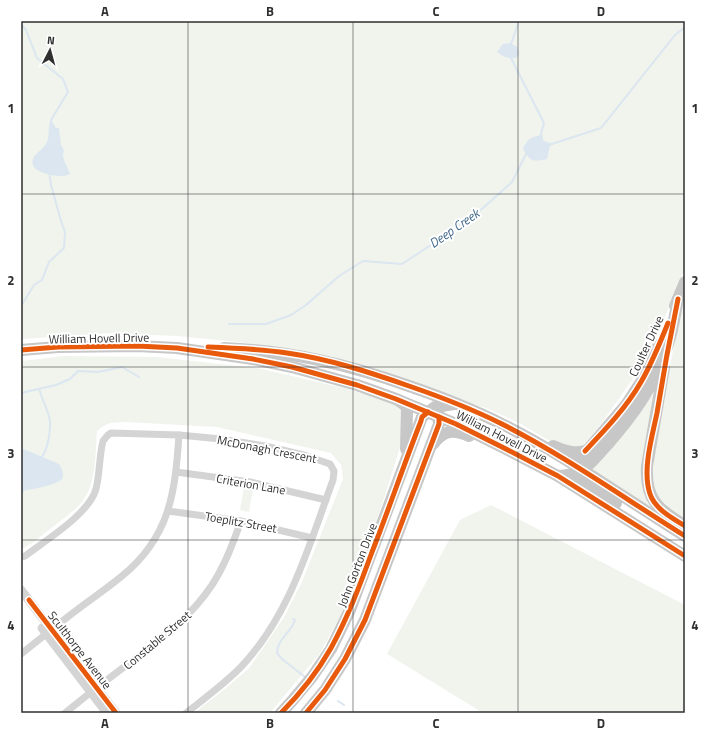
<svg xmlns="http://www.w3.org/2000/svg" width="706" height="734" viewBox="0 0 706 734" font-family="'Titillium Web',sans-serif">
<rect width="100%" height="100%" fill="#fff"/>
<g fill="#f0f4ed">
<path d="M21 21H685V270L681 277 649 356 601 424 580 449 560 447 521 424 489 409 314 356 239 342 177 336 110 333 21 339Z"/>
<path d="M685 300V522C673 512 657 503 653 487 650 475 655 454 657 441 665 394 672 347 685 300Z"/>
<path d="M64 356 157 357 257 368 344 388 396 404 402 408 403 438 377 520 346 605 320 653 270 713H194L225 689 249 668 283 619 301 584 343 479 341 465 331 453 217 427 127 422 110 423 102 427 97 431C95 454 97 483 82 502 74 512 63 518 54 526 43 534 33 544 21 549V361Z"/>
<path d="M657 384 646 463 655 512 591 469Z"/>
<path d="M244 486 253 488 249 512 240 510Z"/>
<path d="M491 505 685 605V713H483L387 654 460 520Z"/>
</g>
<g fill="#dbe6f0">
<path d="M510 43 517 47 519 53 518 57C509 60 504 57 497 52L503 44Z"/>
<path d="M51 120 56 128H59L61 145 64 150 63 155 64 160 70 174C68 175 64 176 61 176 53 176 28 172 33 159 36 152 44 149 47 142 50 134 47 130 51 120Z"/>
<path d="M543 135V140L546 142 552 143 550 146 547 159C532 162 531 162 523 149 527 139 532 136 543 135Z"/>
<path d="M21 448 59 464C61 468 65 474 62 479 59 484 31 490 25 490L21 495Z"/>
</g>
<g fill="none" stroke-linecap="round" stroke-linejoin="round">
<g stroke="#dbe6f0" stroke-width="2">
<path d="M21 24 26 30 37 58 63 79 68 92 51 120V123"/>
<path d="M510 47 519 21"/>
<path d="M510 56 544 123 540 137"/>
<path d="M549 145 601 128 675 35 685 27"/>
<path d="M21 306 34 285 42 280 49 262 64 248 65 232 61 221 51 185 49 172"/>
<path d="M229 324H266L291 315 306 305 339 276 363 261 402 264 443 237 483 208 512 182 527 152"/>
<path d="M39 389C42 398 46 407 49 416 52 427 48 452 40 459"/>
<path d="M21 393 56 385 70 379 78 371 98 372 122 367 139 377"/>
<path d="M293 619 295 620C291 633 277 639 277 653L282 659 305 677"/>
<path d="M338 701 344 705"/>
</g>
<g stroke="#d4d4d4" stroke-width="7">
<path d="M176 472 250 482 326 500"/>
<path d="M168 511 241 521 312 538"/>
<path d="M21 557 25 556C46 540 89 514 96 489 100 473 99 457 103 441L108 435 111 433 179 435 221 439 265 446 304 455 330 464 334 471 333 480C309 545 290 616 240 668 224 684 205 698 186 713"/>
<path d="M52 630C74 610 99 595 122 576 170 537 175 493 179 435"/>
<path d="M21 654 46 634"/>
<path d="M97 688C137 655 183 629 212 585 225 565 233 543 241 521"/>
<path d="M65 713 91 692"/>
</g>
<g stroke="#d4d4d4" stroke-width="9">
<path d="M21 590 116 713"/>
<path d="M42 628 107 713"/>
</g>
<g stroke="#c7c7c7" stroke-width="12">
<path d="M675 306 685 282"/>
<path d="M224 348C290 351 347 364 409 386 441 397 472 409 502 424 566 456 624 498 685 536"/>
<path d="M21 350 58 347 137 346 177 348 253 359 292 367 357 385 396 399 456 424 506 449 558 476 685 556"/>
<path d="M664 368 647 466C645 501 659 509 685 526"/>
<path d="M398 400 406 406 407 410 406 449"/>
<path d="M433 444C444 430 453 429 469 436"/>
<path d="M553 446C564 451 573 454 585 451"/>
<path d="M577 474V467L580 459 626 405 641 382 659 345"/>
<path d="M577 474 582 482 616 503"/>
<path d="M558 476C584 476 590 463 607 445 635 413 655 385 668 344 673 330 675 314 678 299"/>
<path d="M281 713 292 701 312 677 331 649 350 610 422 417 435 407 454 404"/>
<path d="M306 713 325 690 345 659 365 620 439 424 438 410"/>
</g>
<defs>
<g id="cycleway">
<path d="M678 299C670 337 663 375 657 413 652 437 642 470 650 494 655 509 672 518 685 526"/>
<path d="M208 347C235 348 261 349 287 353 329 359 369 372 409 386 441 397 472 409 502 424 565 456 624 498 685 536"/>
<path d="M21 350 58 347 137 346 177 348 253 359 292 367 357 385 396 399 456 424 506 449 558 476 685 556"/>
<path d="M585 451C605 430 626 408 641 382 652 363 660 343 668 323"/>
<path d="M29 600 116 713"/>
<path d="M281 713C300 694 318 671 331 648 348 617 360 585 372 552 389 509 404 464 421 421L422 417 428 412"/>
<path d="M306 713 325 690 345 659 365 620 439 424V417"/>
</g>
</defs>
<use href="#cycleway" stroke="#fff" stroke-width="8"/>
<use href="#cycleway" stroke="#e8590c" stroke-width="5"/>
</g>
<path fill="none" stroke="#2f2f2f" stroke-width="1" stroke-opacity="0.55" d="M188 21V713M353 21V713M518 21V713M21 194H685M21 367H685M21 540H685"/>
<g text-anchor="middle" dominant-baseline="central" stroke-width="4" stroke-linejoin="round" paint-order="stroke">
<g font-size="12" fill="#2f2f2f" stroke="#fff">
<text transform="translate(99 338) rotate(-1)">William Hovell Drive</text>
<text transform="translate(646 346) rotate(-65)">Coulter Drive</text>
<text transform="translate(502 436) rotate(27)">William Hovell Drive</text>
<text transform="translate(267 449) rotate(11)">McDonagh Crescent</text>
<text transform="translate(251 484) rotate(10)">Criterion Lane</text>
<text transform="translate(241 522) rotate(10)">Toeplitz Street</text>
<text transform="translate(357 565) rotate(-69)">John Gorton Drive</text>
<text transform="translate(157 640) rotate(-40)">Constable Street</text>
<text transform="translate(80 650) rotate(52)">Sculthorpe Avenue</text>
</g>
<g font-size="13" font-style="italic" fill="#43698b" stroke="#fff">
<text transform="translate(454 228) rotate(-35)">Deep Creek</text>
</g>
</g>
<rect width="706" height="734" fill="none" stroke="#ffffff" stroke-width="44"/>
<g transform="translate(50 50) rotate(6)" stroke="#ffffff" stroke-width="3" paint-order="stroke">
<path d="M0-3L7 15L0 10L-7 15Z" fill="#2f2f2f"/>
<text y="-6" font-size="11" font-weight="bold" text-anchor="middle" fill="#2f2f2f">N</text>
</g>
<rect x="22" y="22" width="662" height="690" fill="none" stroke="#2f2f2f" stroke-width="1.5"/>
<g font-size="13" text-anchor="middle" font-weight="bold" fill="#2f2f2f">
<text x="105" y="16">A</text>
<text x="270" y="16">B</text>
<text x="436" y="16">C</text>
<text x="601" y="16">D</text>
<text x="11" y="113">1</text>
<text x="695" y="113">1</text>
<text x="11" y="285">2</text>
<text x="695" y="285">2</text>
<text x="11" y="458">3</text>
<text x="695" y="458">3</text>
<text x="11" y="630">4</text>
<text x="695" y="630">4</text>
<text x="105" y="728">A</text>
<text x="270" y="728">B</text>
<text x="436" y="728">C</text>
<text x="601" y="728">D</text>
</g>
</svg>
